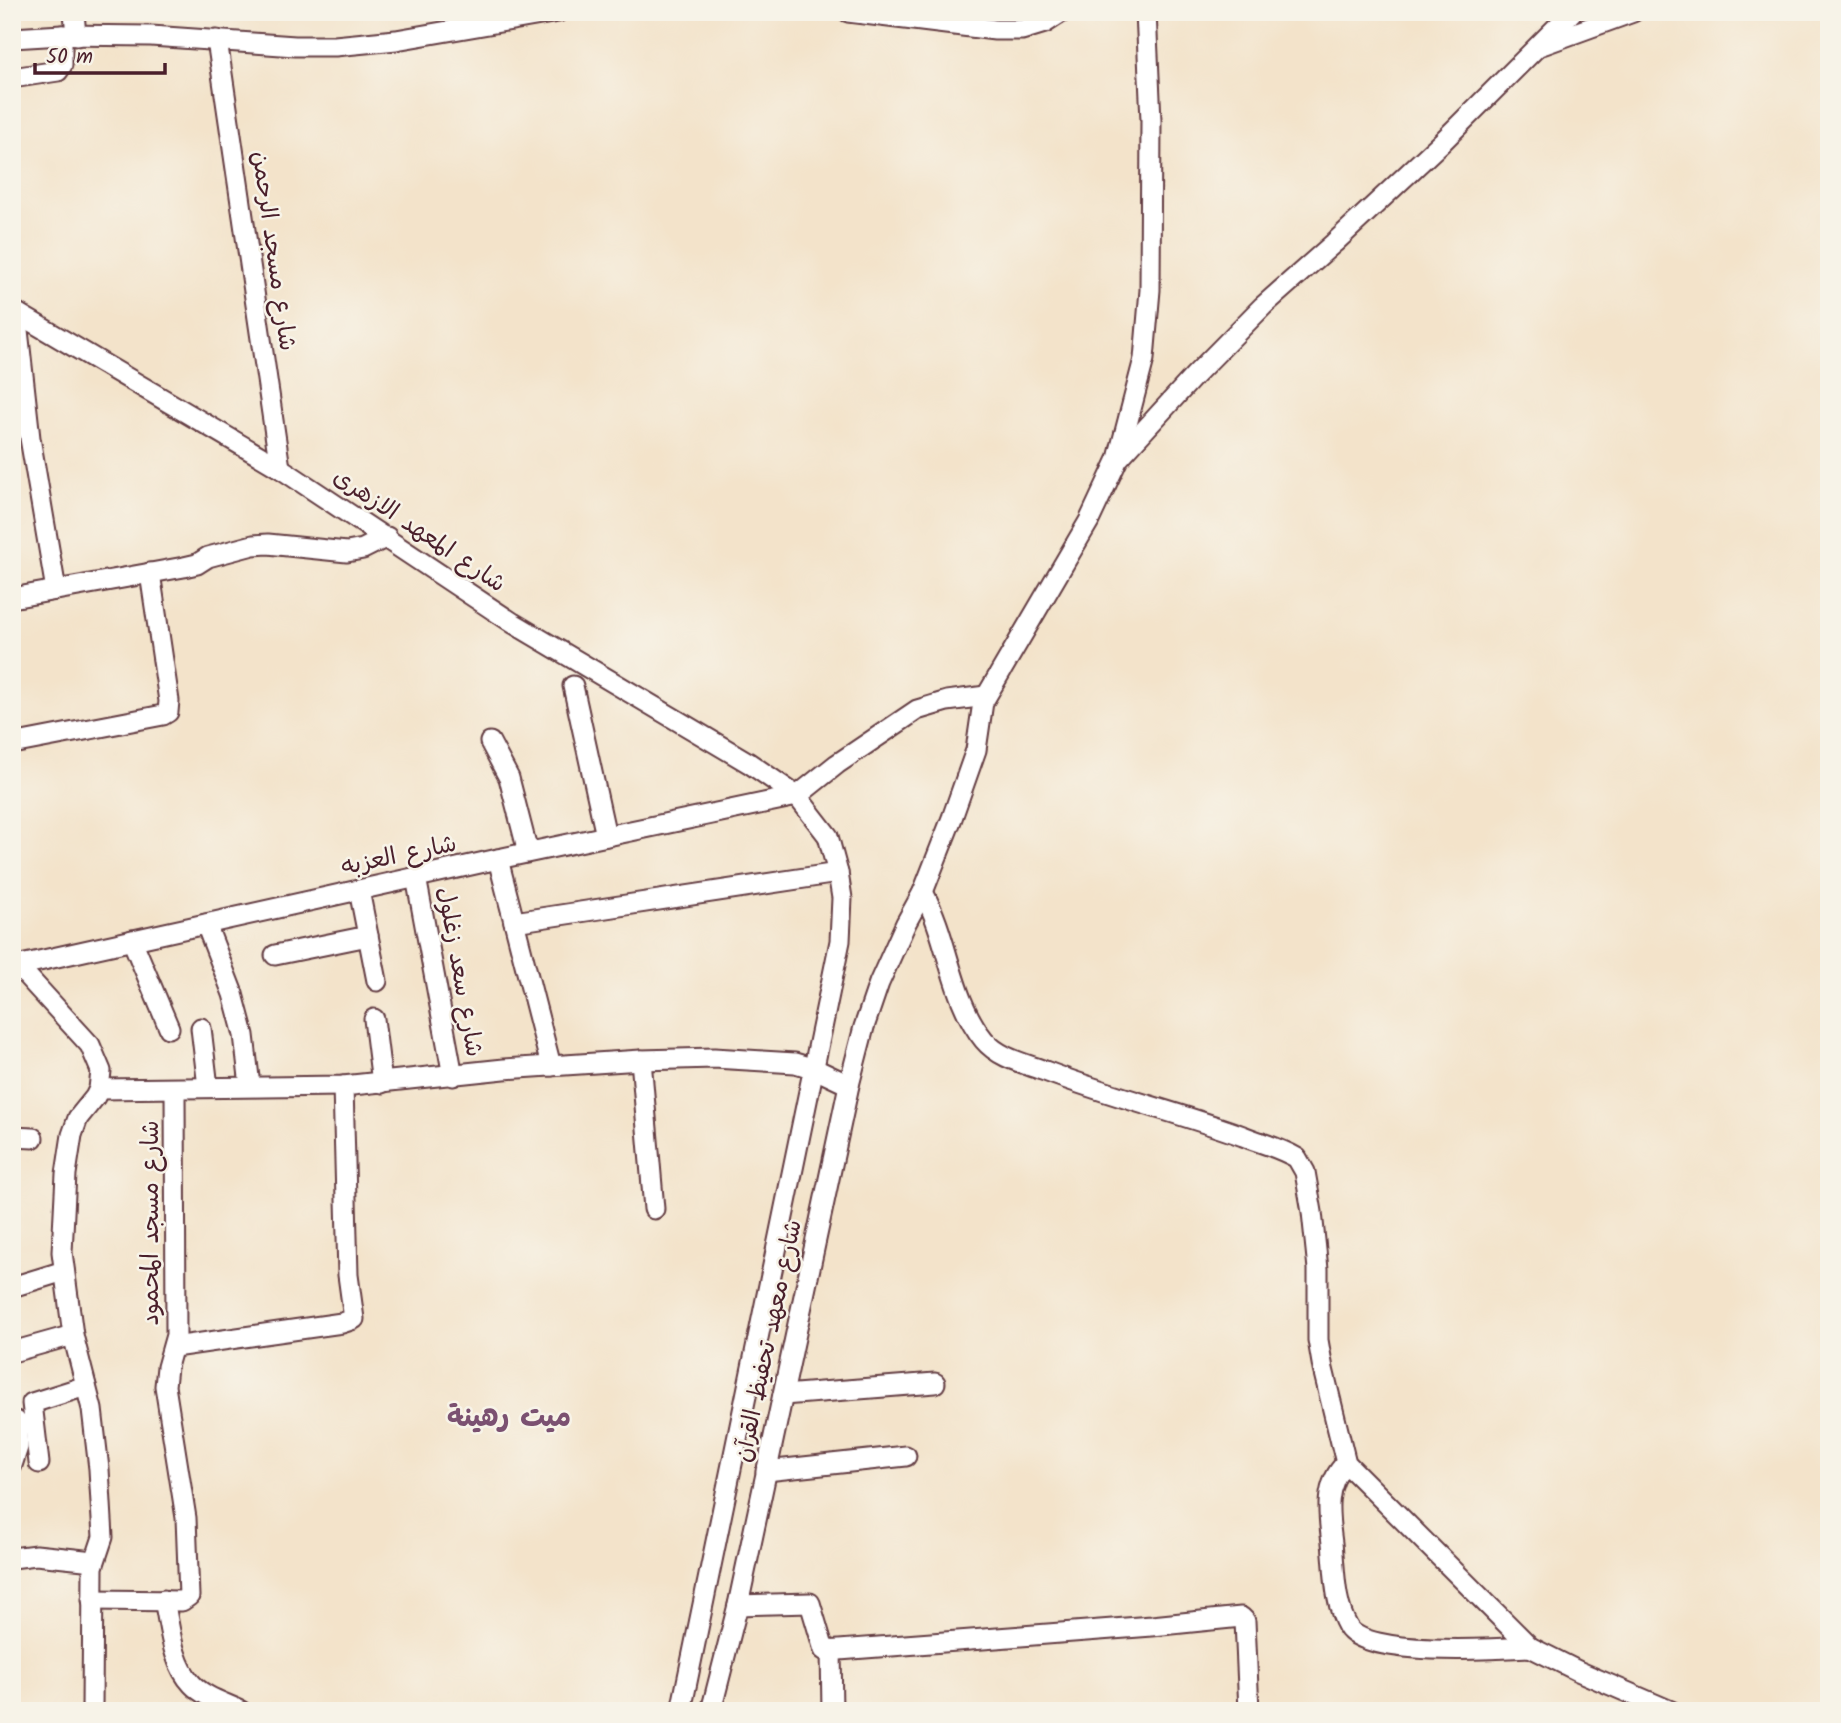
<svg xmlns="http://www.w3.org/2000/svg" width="1841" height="1723" viewBox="0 0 1841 1723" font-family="Kalam,'Playpen Sans Arabic',sans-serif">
<rect width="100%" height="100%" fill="#f7f3e8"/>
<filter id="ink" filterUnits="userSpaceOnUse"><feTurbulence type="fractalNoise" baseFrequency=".0143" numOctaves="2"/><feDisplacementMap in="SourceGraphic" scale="14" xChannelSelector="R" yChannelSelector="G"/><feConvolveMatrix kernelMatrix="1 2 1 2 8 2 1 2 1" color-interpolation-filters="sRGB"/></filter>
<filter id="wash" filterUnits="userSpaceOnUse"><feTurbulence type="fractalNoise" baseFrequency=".00686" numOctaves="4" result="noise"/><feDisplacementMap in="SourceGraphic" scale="28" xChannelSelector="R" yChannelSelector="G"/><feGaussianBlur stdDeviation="1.57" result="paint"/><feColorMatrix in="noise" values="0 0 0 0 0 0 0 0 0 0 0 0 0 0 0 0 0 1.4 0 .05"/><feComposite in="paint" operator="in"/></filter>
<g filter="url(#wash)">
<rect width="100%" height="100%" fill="#f3e3ca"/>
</g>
<g filter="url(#ink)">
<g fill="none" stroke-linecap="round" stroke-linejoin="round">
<defs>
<g id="minor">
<path d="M74 12 76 36"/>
<path d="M848 12 995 30H1022L1045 23 1062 12"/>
<path d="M12 38 62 35 151 36 295 46H335L396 40 558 12"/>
<path d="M217 40 280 468"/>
<path d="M1542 45 1633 12"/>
<path d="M12 78 58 71 62 65V35"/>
<path d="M12 310 280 468 513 623 749 763 797 796 828 836 838 873 842 898 840 941 681 1711"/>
<path d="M16 312 30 438 56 590"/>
<path d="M1119 455 1144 359 1150 290 1151 120 1146 12"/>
<path d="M12 598 184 567 197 564 208 557 253 545 268 544 347 552 363 549 387 537"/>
<path d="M573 686 606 836"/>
<path d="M490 742 509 778 528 852"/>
<path d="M12 744 163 715 168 712 169 701 150 573"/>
<path d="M498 859 551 1066"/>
<path d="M416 877 453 1076"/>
<path d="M359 890 377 981"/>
<path d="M923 892C949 939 950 998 984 1040 999 1058 1023 1063 1045 1071 1110 1096 1177 1112 1243 1136 1260 1143 1281 1148 1297 1158L1305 1172 1312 1212 1318 1269V1340L1323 1369 1346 1463 1530 1647 1578 1671 1671 1711"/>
<path d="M514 922 838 873"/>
<path d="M206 924 233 994 244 1035 250 1086"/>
<path d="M132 940 169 1028"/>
<path d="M275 955 368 936"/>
<path d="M17 965 90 1045 101 1071 99 1089 95 1097 78 1118 72 1135 66 1174 62 1252 73 1335 92 1409 99 1469 103 1537 93 1567 92 1711"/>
<path d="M12 967 498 859 797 796 837 764 917 710 947 701 986 696"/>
<path d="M374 1019 382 1083"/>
<path d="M201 1028 208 1087"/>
<path d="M641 1060 654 1209"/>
<path d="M99 1089 343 1086 504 1069 641 1060 714 1058 795 1063 815 1069 849 1085"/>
<path d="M12 1137 33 1138"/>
<path d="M12 1287 64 1271"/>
<path d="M174 1347 342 1323 354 1319 348 1275 343 1086"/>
<path d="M12 1352 73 1335"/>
<path d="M783 1395 935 1383"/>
<path d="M39 1463 32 1403 86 1386"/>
<path d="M1346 1463C1324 1484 1328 1514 1332 1543 1335 1570 1334 1603 1348 1627 1365 1657 1496 1649 1530 1647"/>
<path d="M12 1465 18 1447 16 1421"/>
<path d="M766 1471 906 1456"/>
<path d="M12 1558 36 1555 94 1561"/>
<path d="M92 1600 182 1601 189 1596 186 1518 165 1386 167 1367 176 1335 175 1089"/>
<path d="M164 1600C170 1627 172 1663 192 1684 204 1697 225 1703 241 1711"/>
<path d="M738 1605 810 1603 824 1650 826 1651 1152 1626 1241 1617 1245 1621 1249 1711"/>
<path d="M831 1650 832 1711"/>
<path d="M711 1711 738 1605 849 1085 864 1027 879 983 906 923 923 892 952 818 976 750 983 702 1089 521 1118 459 1195 375 1263 306 1334 243 1442 142 1572 12"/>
</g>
</defs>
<use href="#minor" stroke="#633c43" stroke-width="23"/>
<use href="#minor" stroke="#fff" stroke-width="19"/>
</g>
</g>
<g text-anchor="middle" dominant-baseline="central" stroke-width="5" stroke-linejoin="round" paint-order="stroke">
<g font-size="24" fill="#4a1f2b" stroke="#f7f3e8">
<text transform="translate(273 251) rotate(82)">شارع مسجد الرحمن</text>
<text transform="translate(419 531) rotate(34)">شارع المعهد الازهرى</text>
<text transform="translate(399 856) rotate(-12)">شارع العزبه</text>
<text transform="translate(459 972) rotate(80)">شارع سعد زغلول</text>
<text transform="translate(151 1223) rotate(-90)">شارع مسجد المحمود</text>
<text transform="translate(769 1341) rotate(-78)">شارع معهد تحفيظ القرآن</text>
</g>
<g font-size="28" font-weight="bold" fill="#7b5171" stroke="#f7f3e8">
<text x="509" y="1418">ميت رهينة</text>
</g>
</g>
<rect width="1841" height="1723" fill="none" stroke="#f7f3e8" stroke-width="42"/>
<path d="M35 63v10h130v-10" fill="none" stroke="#4a1f2b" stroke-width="3.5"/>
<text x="46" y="63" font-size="21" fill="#4a1f2b" stroke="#f7f3e8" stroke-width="5" paint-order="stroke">50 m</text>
</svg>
